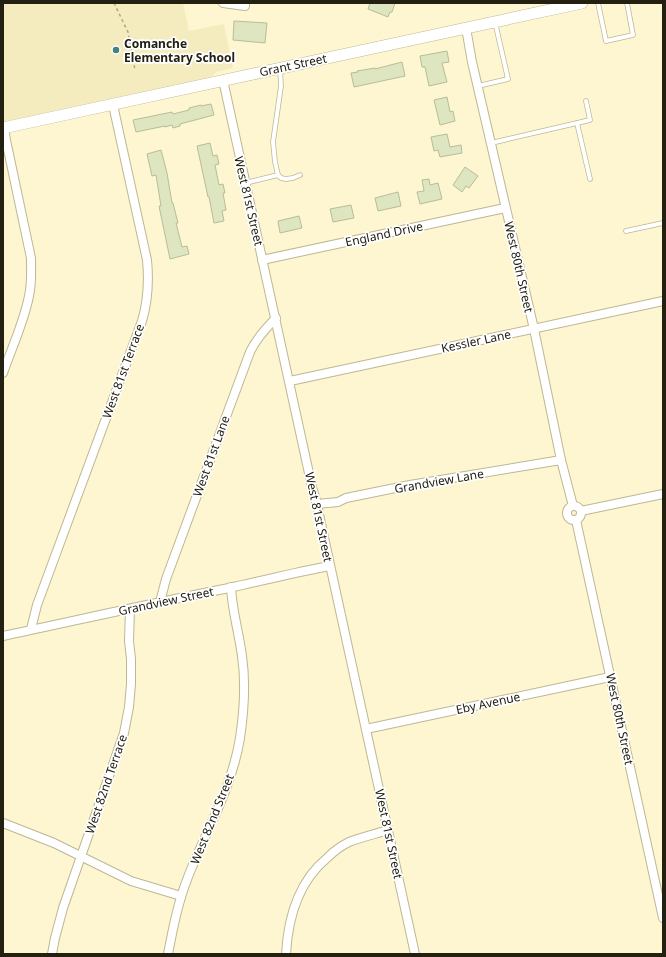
<svg xmlns="http://www.w3.org/2000/svg" width="666" height="957" viewBox="0 0 666 957" font-family="'Noto Sans',sans-serif">
<rect width="100%" height="100%" fill="#fef6d1"/>
<path fill="#f4ebbe" d="M3 3H183L189 31 224 24 233 68 216 72 214 75 210 77 3 122Z"/>
<g fill="#dee6c1" stroke="#b6bd99">
<path d="M370 3H395L392 12H390L388 17 368 9Z"/>
<path d="M234 21 267 23 265 43 233 40Z"/>
<path d="M447 51 449 62 442 63 447 82 429 86 425 67H422L420 56Z"/>
<path d="M402 62 405 76 354 87 351 73 358 72 357 71 375 68V69Z"/>
<path d="M447 97 450 112 453 111 455 121 440 125 434 100Z"/>
<path d="M211 104 214 115 180 124V126L173 128 172 125 165 127V126L136 132 133 120 172 112 173 114 189 110V108L201 105V106Z"/>
<path d="M447 134 450 147 461 145 462 153 440 157 438 150 434 151 431 137Z"/>
<path d="M210 143 213 156 217 155 219 164 215 165 219 185 223 184 225 193H223L226 210 222 211 224 221 214 223 209 197H208L197 146Z"/>
<path d="M161 150 167 173 172 203H173L178 223H176L182 247 187 246 189 254 170 259 159 206H161L156 175 152 176 147 154Z"/>
<path d="M465 167 478 176 469 188 466 186 462 192 453 185Z"/>
<path d="M429 179 430 185 438 183 442 199 420 204 417 192 424 191 422 180Z"/>
<path d="M398 192 401 206 378 211 375 198Z"/>
<path d="M351 205 354 218 333 222 330 209Z"/>
<path d="M299 216 302 228 280 233 278 221Z"/>
</g>
<g fill="none" stroke-linecap="round" stroke-linejoin="round">
<defs>
<g id="service">
<path d="M598 3 606 41 633 35 627 3"/>
<path d="M280 69 281 86 273 142 275 162 278 175 281 178 286 179 293 178 300 175"/>
<path d="M478 86 508 79 495 22"/>
<path d="M577 123 590 179"/>
<path d="M491 143 590 120 586 101"/>
<path d="M245 183 278 175"/>
<path d="M626 231 663 223"/>
</g>
<g id="minor">
<path d="M223 3 245 6V3"/>
<path d="M466 28 472 62 534 329 561 460 573 506"/>
<path d="M223 80 312 487 317 504 320 519 415 954"/>
<path d="M262 260 505 208"/>
<path d="M3 373C12 347 24 322 29 296 32 283 31 271 31 258L6 140 4 128"/>
<path d="M290 381 663 301"/>
<path d="M317 504 338 502 346 498 410 485 561 460"/>
<circle cx="574" cy="513" r="7"/>
<path d="M581 511 663 494"/>
<path d="M576 520 663 918"/>
<path d="M160 602 166 579 250 352C256 339 265 329 276 318"/>
<path d="M31 629 37 605 142 321C148 301 149 281 147 260L115 114 113 104"/>
<path d="M3 636C78 620 153 603 229 588 262 581 296 572 330 566"/>
<path d="M366 729 610 677"/>
<path d="M3 823 54 843 131 881 181 896"/>
<path d="M52 954 55 938 63 908 124 733 129 707 131 684V659L129 641 130 609"/>
<path d="M168 954C173 928 178 902 188 877 206 831 232 788 240 738 244 711 246 683 242 656 239 633 232 610 231 587"/>
<path d="M286 954C288 918 298 882 327 858 333 852 341 846 349 842 362 837 375 834 388 830"/>
</g>
<path id="tertiary" d="M3 128 582 3"/>
</defs>
<use href="#service" stroke="#beb794" stroke-width="5.5"/>
<use href="#minor" stroke="#beb794" stroke-width="10"/>
<use href="#tertiary" stroke="#beb794" stroke-width="12"/>
<path stroke="#aea88b" stroke-width="1.5" stroke-dasharray="3 3" stroke-linecap="butt" d="M114 3 128 32 135 70"/>
<use href="#service" stroke="#fff" stroke-width="4"/>
<use href="#minor" stroke="#fff" stroke-width="8"/>
<use href="#tertiary" stroke="#fff" stroke-width="11"/>
</g>
<circle fill="#3d8581" stroke="#fff" stroke-width="1.5" cx="116" cy="50" r="4"/>
<g text-anchor="middle" dominant-baseline="central" stroke-width="3.5" stroke-linejoin="round" paint-order="stroke">
<g font-size="12" font-weight="bold" fill="#232012" stroke="#fff" text-anchor="start">
<text x="124" y="43">Comanche<tspan x="124" dy="14">Elementary School</tspan></text>
</g>
<g font-size="12" fill="#232012" stroke="#fff">
<text transform="translate(293 65) rotate(-12)">Grant Street</text>
<text transform="translate(249 201) rotate(77)">West 81st Street</text>
<text transform="translate(384 234) rotate(-12)">England Drive</text>
<text transform="translate(519 267) rotate(77)">West 80th Street</text>
<text transform="translate(476 341) rotate(-12)">Kessler Lane</text>
<text transform="translate(123 371) rotate(-70)">West 81st Terrace</text>
<text transform="translate(211 456) rotate(-70)">West 81st Lane</text>
<text transform="translate(439 481) rotate(-10)">Grandview Lane</text>
<text transform="translate(319 517) rotate(78)">West 81st Street</text>
<text transform="translate(166 601) rotate(-12)">Grandview Street</text>
<text transform="translate(488 703) rotate(-12)">Eby Avenue</text>
<text transform="translate(620 719) rotate(78)">West 80th Street</text>
<text transform="translate(106 784) rotate(-71)">West 82nd Terrace</text>
<text transform="translate(212 819) rotate(-68)">West 82nd Street</text>
<text transform="translate(389 834) rotate(78)">West 81st Street</text>
</g>
</g>
<rect width="666" height="957" fill="none" stroke="#232012" stroke-width="8"/>
</svg>
